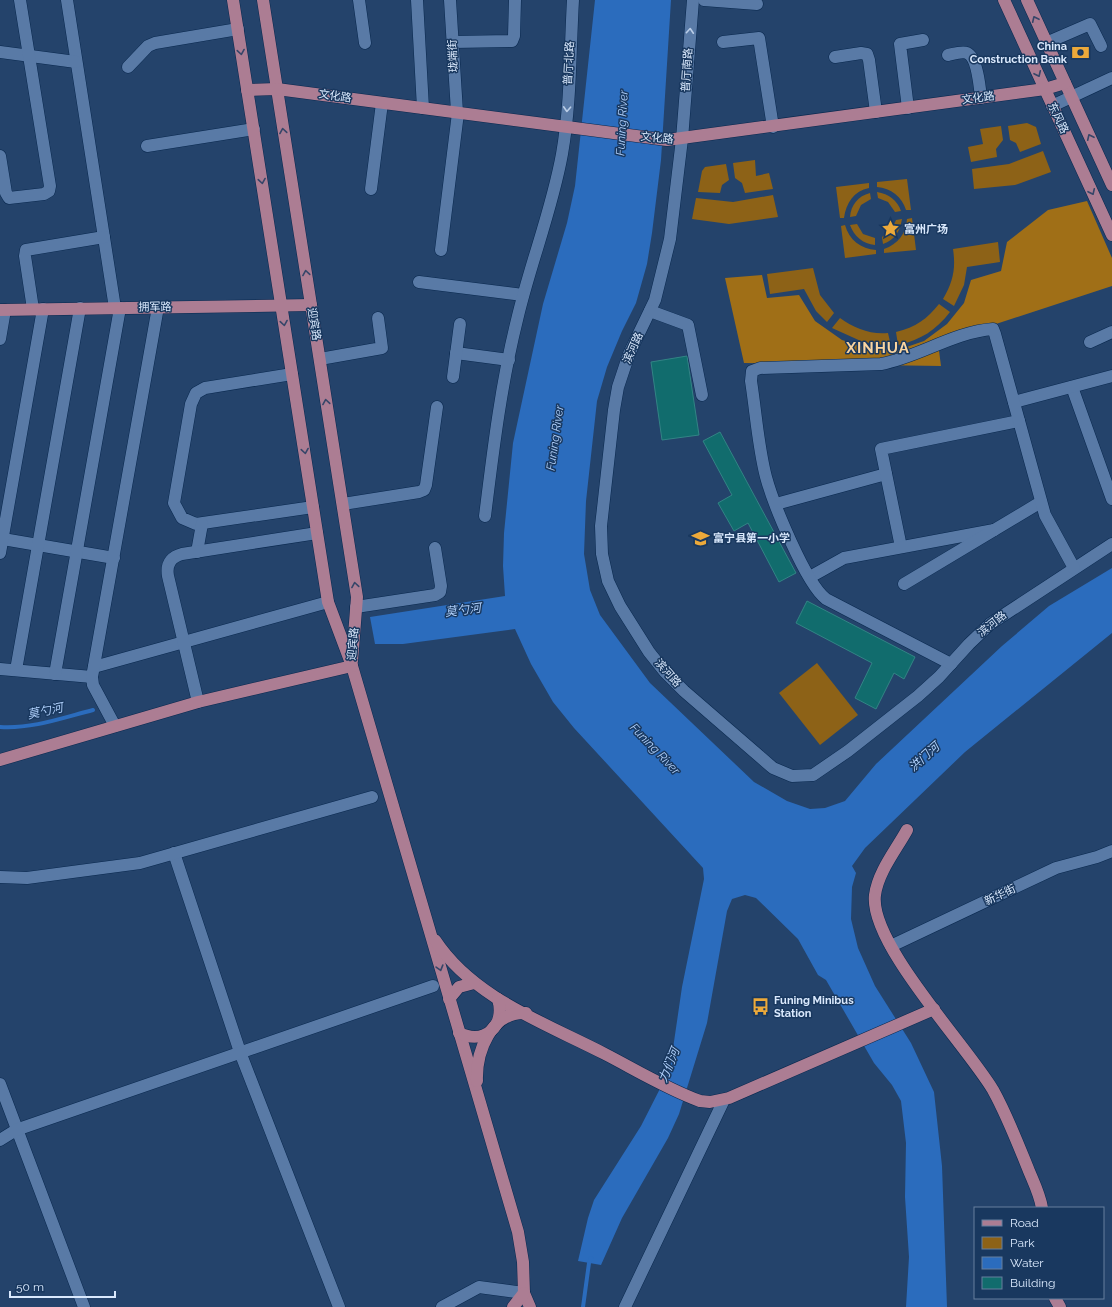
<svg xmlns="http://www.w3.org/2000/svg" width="1112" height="1307" viewBox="0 0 1112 1307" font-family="Raleway,'Noto Sans SC',sans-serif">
<rect width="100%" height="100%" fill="#24436b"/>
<g fill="#8d6217">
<path d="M1027 123 1036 127 1041 144 1020 152 1016 143 1010 140 1008 126Z"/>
<path d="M1001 126 1003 140 996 149 997 157 971 162 968 147 983 144 980 129Z"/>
<path d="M1043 151 1051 172 1015 185 974 189 972 169 1009 164Z"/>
<path d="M755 160 756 176 769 173 773 189 745 193 742 183 735 178 733 163Z"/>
<path d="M726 164 729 180 722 185 720 193 698 192 702 171 705 167Z"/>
<path d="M907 179 911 210H906C902 197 891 188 877 187V182Z"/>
<path d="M869 183V188C854 191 846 203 844 218H840L836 187Z"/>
<path d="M877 192C889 194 897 200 901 211L895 212 888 202 878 198Z"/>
<path d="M870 193 871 199 861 205 856 216 850 217C851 205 858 196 870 193Z"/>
<path d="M773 195 778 217 729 224 692 219 696 198 733 202Z"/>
<path d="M912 218 916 250 884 253V249C898 244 906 234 907 219Z"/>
<path d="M902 219C900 231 895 240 883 244L882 237 892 229 896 220Z"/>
<path d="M857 224 863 234 875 238V245C863 244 854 236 850 225Z"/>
<path d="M845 225C849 240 861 249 876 250V254L845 258 841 226Z"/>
<path d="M998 242 1000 262 967 267 964 285 954 306 943 299C953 282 956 269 953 249Z"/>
<path d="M813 268 820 295 834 313 827 322 816 311 804 289 770 294 767 274Z"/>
<path d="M939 304 950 312C936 330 921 340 898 345L896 332C916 327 927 319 939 304Z"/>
<path d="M840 318C854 328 871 335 888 333L891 346 863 342 832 328Z"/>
<path d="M817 663 858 715 820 745 779 693Z"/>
</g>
<path fill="#a06f17" d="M1087 201 1112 258V286L938 343 941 366 744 363 725 278 762 275 767 298 799 295 815 321 842 340 867 348 898 350 924 341 947 324 964 303 971 280 1001 271 1007 242 1048 210Z"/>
<path fill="#2b6cbd" d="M595 0H671L661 160 652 233 647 264 636 303 622 331 607 367 597 401 586 501 584 554 590 590 600 615 650 683 754 782 787 801 810 809 825 808 845 801 876 764 1002 646 1049 606 1112 568V633L965 752 865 848 852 866 856 873 852 887 851 919 858 948 875 986 911 1043 934 1092 942 1166 947 1307H906L909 1257 905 1197 906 1143 901 1101 892 1085 874 1063 826 980 818 975 798 939 756 898 745 895 732 899 727 911 707 1023 679 1114 668 1138 622 1218 601 1265 578 1261 588 1218 594 1200 641 1126 670 1069 682 987 704 879 703 868 574 728 553 702 531 664 515 629 403 644H375L370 617 505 596 503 566 504 533 513 443 543 304 567 223 575 186Z"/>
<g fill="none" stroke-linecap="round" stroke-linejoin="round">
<g stroke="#2b6cbd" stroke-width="4">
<path d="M0 727C32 729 62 718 93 710"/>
<path d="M583 1307 589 1263 591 1258"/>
</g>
</g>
<g fill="#116c6d" stroke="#328485">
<path d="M687 356 699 435 662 440 651 362Z"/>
<path d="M720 432 796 573 779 582 748 523 734 531 718 503 732 495 703 441Z"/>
<path d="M807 601 915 657 904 679 894 673 876 709 855 698 872 663 796 623Z"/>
</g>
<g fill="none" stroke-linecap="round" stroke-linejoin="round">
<defs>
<g id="minor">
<path d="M67 0 115 308"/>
<path d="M359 0 365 43"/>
<path d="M417 0 423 108"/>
<path d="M450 0 457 112"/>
<path d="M693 0 682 139 670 239 655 300 629 354 618 387 614 410 601 526 602 554 608 581 620 606 649 652 665 672 684 691 773 768 792 776 813 775 848 751 918 696 939 677 969 644 990 624 1112 544"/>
<path d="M704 0 757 4"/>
<path d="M453 42 512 41 514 36 515 0"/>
<path d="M723 42 759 38 773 127"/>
<path d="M1046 43 1090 24 1101 46"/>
<path d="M0 52 76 62"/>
<path d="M948 55C953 54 962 51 967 53 977 57 980 88 981 98"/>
<path d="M835 57 861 53 867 54 869 60 876 112"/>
<path d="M128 67 148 46 155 43 238 29"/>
<path d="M1052 106 1112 78"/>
<path d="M908 108 900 44 923 40"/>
<path d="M147 146 254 129"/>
<path d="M0 156 6 193 9 198 44 194 49 191 50 186 20 0"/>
<path d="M371 189 382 103"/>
<path d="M441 250 458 113"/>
<path d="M419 282 523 295"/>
<path d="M33 309 25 256 26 250 104 237"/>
<path d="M650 311 688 325 702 395"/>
<path d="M0 339 5 310"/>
<path d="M1090 342 1112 332"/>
<path d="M456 353 509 360"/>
<path d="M320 359 382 348 378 318"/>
<path d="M292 374 205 388 196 393 191 404 174 503 182 518 196 524 313 507"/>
<path d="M453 377 460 324"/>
<path d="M1072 387 1112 499"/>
<path d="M1014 402 1112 376"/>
<path d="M343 504 419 492 424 490 426 485 437 407"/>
<path d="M776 504 886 474"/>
<path d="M485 516C493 451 501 384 517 320 530 264 552 210 562 154 571 103 570 51 573 0"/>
<path d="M3 539 114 558"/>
<path d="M901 547 881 449 1019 421"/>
<path d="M197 552 202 524"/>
<path d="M0 553 43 309"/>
<path d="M810 577 844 558 994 530"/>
<path d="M904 584 1041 502"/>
<path d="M356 607 435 595 440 592 441 586 435 548"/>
<path d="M951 664 826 599C806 584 773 503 766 477 758 446 756 413 751 381L752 371 760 368 881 364C919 357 953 332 993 329L995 334 1045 515 1074 568"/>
<path d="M94 667 328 602"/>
<path d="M0 669 92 677"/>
<path d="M16 670 80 308"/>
<path d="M55 674 120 308"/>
<path d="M198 702 168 576C166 564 171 557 182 554L317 533"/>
<path d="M115 726 93 685 92 677 158 307"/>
<path d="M174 853 240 1052 339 1307"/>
<path d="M0 877 27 878 140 863 372 797"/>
<path d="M891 946 1056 868 1097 857 1112 851"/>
<path d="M0 1084 84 1307"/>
<path d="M0 1140 16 1130 433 986"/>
<path d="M442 1307 479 1287 524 1293"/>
<path d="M625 1307 723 1102"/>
</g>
<g id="major">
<path d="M233 0 328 602 352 666 518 1232 523 1262 524 1293 530 1307"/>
<path d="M263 0 357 597 352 661"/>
<path d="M1004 0 1112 235"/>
<path d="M1027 0 1112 185"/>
<path d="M247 90 277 89 667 140 1045 89 1065 83"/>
<path d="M0 310 311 305"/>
<path d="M0 760 198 702 352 666"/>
<path d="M907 830C896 850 878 872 875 895 869 943 967 1046 993 1090 1007 1115 1018 1144 1029 1171 1034 1183 1040 1195 1042 1208"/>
<path d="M435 940C473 998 545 1023 605 1054 636 1070 667 1089 700 1101L710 1102 729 1098 934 1009"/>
<path d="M449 999 459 987 474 983"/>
<path d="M459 1033C485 1045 506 1026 498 999"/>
<path d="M477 1081C476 1052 491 1011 526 1013"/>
<path d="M1055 1298 1060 1307"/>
<path d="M513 1307 524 1293"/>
</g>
</defs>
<use href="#minor" stroke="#09284e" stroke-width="13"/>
<use href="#major" stroke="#09284e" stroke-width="13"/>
<use href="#minor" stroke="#597aa6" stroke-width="12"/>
<use href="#major" stroke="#ac7d93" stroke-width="12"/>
</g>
<defs><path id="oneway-chevron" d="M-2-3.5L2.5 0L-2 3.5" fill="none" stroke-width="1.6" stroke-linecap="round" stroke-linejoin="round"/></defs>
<g stroke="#364669">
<use href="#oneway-chevron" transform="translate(1035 19) rotate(-115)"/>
<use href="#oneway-chevron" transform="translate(241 52) rotate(81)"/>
<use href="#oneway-chevron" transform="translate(1038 74) rotate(65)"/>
<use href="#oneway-chevron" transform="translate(283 131) rotate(-99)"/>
<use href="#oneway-chevron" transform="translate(1090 137) rotate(-115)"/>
<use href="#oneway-chevron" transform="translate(262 181) rotate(81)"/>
<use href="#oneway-chevron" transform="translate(1092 192) rotate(65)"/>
<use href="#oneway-chevron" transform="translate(306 273) rotate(-99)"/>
<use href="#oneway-chevron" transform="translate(284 323) rotate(81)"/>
<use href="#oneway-chevron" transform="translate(326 402) rotate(-99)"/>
<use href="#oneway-chevron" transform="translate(305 451) rotate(81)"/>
<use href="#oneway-chevron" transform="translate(355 585) rotate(-99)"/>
<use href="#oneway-chevron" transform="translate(440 968) rotate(74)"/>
</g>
<g stroke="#bacde7">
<use href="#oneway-chevron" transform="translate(690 31) rotate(-86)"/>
<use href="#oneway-chevron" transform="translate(567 109) rotate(93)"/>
</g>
<defs>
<symbol id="bank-bare" viewBox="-9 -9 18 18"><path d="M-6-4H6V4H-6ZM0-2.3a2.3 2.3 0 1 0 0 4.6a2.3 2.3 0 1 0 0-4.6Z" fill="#eca93a" stroke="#19385f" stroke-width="2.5" paint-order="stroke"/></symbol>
<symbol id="sight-bare" viewBox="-9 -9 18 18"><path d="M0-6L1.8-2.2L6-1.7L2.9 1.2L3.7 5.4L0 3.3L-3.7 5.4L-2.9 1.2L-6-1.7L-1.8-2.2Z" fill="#eca93a" stroke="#19385f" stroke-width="2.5" paint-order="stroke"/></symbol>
<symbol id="school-bare" viewBox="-9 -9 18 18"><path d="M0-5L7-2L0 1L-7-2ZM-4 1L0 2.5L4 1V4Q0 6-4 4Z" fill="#eca93a" stroke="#19385f" stroke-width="2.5" paint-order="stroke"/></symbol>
<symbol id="bus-bare" viewBox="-9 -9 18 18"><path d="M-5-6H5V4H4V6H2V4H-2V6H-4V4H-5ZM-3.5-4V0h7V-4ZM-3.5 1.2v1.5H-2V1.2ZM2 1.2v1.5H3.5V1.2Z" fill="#eca93a" stroke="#19385f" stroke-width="2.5" paint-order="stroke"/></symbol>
</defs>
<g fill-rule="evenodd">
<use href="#bank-bare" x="1068" y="40" width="25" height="25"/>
<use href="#sight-bare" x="878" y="216" width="25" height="25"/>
<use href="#school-bare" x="688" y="526" width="25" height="25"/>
<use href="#bus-bare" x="748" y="994" width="25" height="25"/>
</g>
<g text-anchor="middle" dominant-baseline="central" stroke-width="3" stroke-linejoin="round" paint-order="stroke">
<g font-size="11" font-weight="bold" fill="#dae9fd" stroke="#19385f" text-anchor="start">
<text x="1067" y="46" text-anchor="end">China<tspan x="1067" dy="13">Construction Bank</tspan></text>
<text x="904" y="229">富州广场</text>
<text x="713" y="538">富宁县第一小学</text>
<text x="774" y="1000">Funing Minibus<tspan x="774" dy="13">Station</tspan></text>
</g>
<g font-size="11" fill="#dae9fd" stroke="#19385f">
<text transform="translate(453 56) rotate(-93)">珑端街</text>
<text transform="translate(569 63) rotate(-87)">普厅北路</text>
<text transform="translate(687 70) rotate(-86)">普厅南路</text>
<text transform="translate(335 96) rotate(8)">文化路</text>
<text transform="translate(978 98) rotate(-8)">文化路</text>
<text transform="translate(1058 118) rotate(65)">东风路</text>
<text transform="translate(657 138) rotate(5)">文化路</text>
<text transform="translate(155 307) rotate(-1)">拥军路</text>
<text transform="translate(314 324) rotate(81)">迎宾路</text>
<text transform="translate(633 348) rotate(-66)">滨河路</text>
<text transform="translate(992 624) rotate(-38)">滨河路</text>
<text transform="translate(353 644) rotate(-85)">迎宾路</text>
<text transform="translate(668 673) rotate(48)">滨河路</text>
<text transform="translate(1000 895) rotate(-25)">新华街</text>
</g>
<g font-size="12" font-style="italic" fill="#afcffa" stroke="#19385f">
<text transform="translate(622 123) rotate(-87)">Funing River</text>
<text transform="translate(555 438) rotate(-82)">Funing River</text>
<text transform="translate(463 610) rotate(-7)">莫勺河</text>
<text transform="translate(45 711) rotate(-12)">莫勺河</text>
<text transform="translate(655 749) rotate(46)">Funing River</text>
<text transform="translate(924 757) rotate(-42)">洪门河</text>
<text transform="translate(669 1065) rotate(-68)">力们河</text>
</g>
<g font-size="15" font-weight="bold" letter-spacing="1" fill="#fad5a0" stroke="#19385f">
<text x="878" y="348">XINHUA</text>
</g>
</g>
<rect x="974" y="1207" width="130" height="92" fill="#19385f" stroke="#667f9e"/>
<rect x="982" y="1220" width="20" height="6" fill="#ac7d93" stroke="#667f9e"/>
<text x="1010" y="1227" font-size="12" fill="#dae9fd">Road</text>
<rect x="982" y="1237" width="20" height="12" fill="#8d6217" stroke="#667f9e"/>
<text x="1010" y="1247" font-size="12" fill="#dae9fd">Park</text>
<rect x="982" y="1257" width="20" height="12" fill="#2b6cbd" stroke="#667f9e"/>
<text x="1010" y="1267" font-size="12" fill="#dae9fd">Water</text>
<rect x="982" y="1277" width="20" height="12" fill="#116c6d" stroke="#667f9e"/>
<text x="1010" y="1287" font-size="12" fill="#dae9fd">Building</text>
<path d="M10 1291v6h105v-6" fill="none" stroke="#dae9fd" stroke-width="2"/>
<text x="16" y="1291" font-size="12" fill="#dae9fd" stroke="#19385f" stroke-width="3" paint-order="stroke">50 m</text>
</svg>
